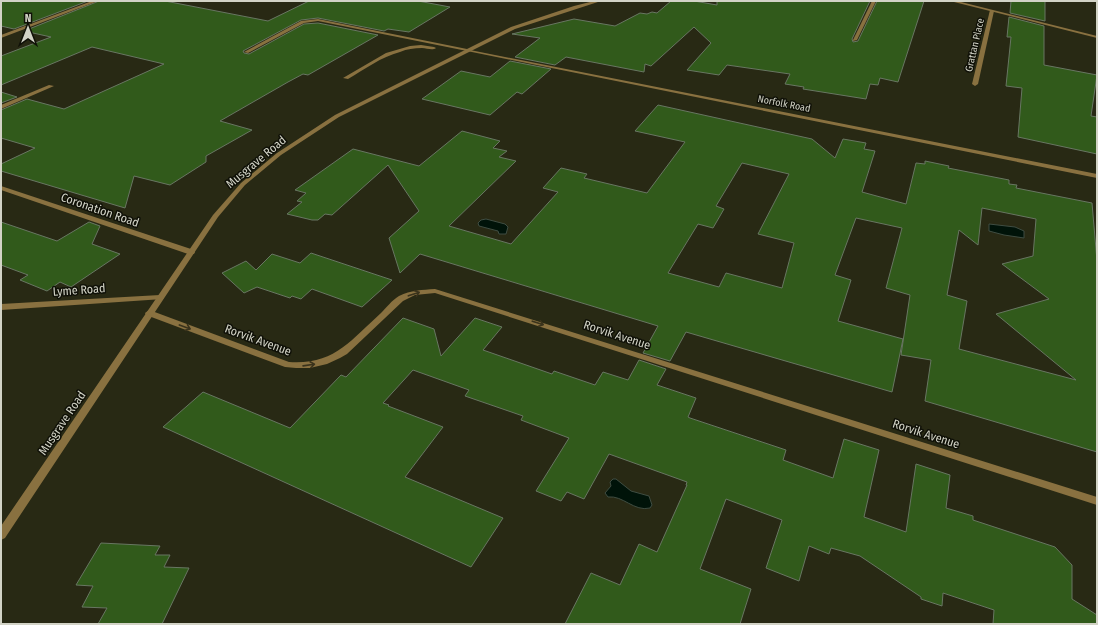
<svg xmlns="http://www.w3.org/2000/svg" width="1098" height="625" viewBox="0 0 1098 625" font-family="'Fira Sans Condensed',sans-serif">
<rect width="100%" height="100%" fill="#282914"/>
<g fill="#001309" stroke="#3f4d42">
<path d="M486 219 505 224 508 227 506 234H499L498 231 479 226 478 223 481 220Z"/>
<path d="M989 224 1015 227 1024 231V238L1004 235 989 231Z"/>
<path d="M613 479H616L631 491 649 496 652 505 650 508C634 512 623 495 608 497L605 493 611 486 610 482Z"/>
</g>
<g fill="#315a1b" stroke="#687662" fill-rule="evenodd">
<path d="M1 1H88L14 29 1 26Z"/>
<path d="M99 1H165L268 21 309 1H418L450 7 409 32 388 29 384 31 318 18 301 20 243 51 244 53 249 54 304 24 318 23 378 35 308 75 303 74 288 82 220 121 252 130 206 156V162L170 185 134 176 125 208 1 171V164L35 148 1 138V110L27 99 64 109 164 64 92 47 1 85V56L51 37 24 31Z"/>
<path d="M671 1H694L717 5V1H870L852 39 853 42 858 41 877 1H924L898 82 880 78 878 85 870 84 866 99 803 89 804 87 785 84 790 74 727 65 719 75 687 70 711 43 694 27 651 66 645 64 644 72 566 57 555 65 515 57 540 38 512 34 574 19 615 26 640 13 647 14 652 12 657 13Z"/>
<path d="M1011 1H1045V21L1010 13Z"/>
<path d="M1009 17 1044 26V65L1097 75 1091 116 1097 117V154L1018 137 1022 88 1006 86 1011 37H1007Z"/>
<path d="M510 61 551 69 522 94 517 92 490 115 422 99 461 71 490 77Z"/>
<path d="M1 92 17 97 1 103Z"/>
<path d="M658 105 812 139 835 158 843 139 866 143 864 149 875 151 862 192 906 204 916 163 925 164V161L949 166 948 168 1009 180V184L1017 185 1016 188 1092 203 1097 261V452L925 401 931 360 901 355 910 295 886 288 902 228 856 218 835 275 851 280 838 321 903 339 892 392 686 332 670 361 643 353 658 326 420 254 400 273 389 238 419 211 388 165 332 215 325 214 318 220H312L287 214 302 202 297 201 306 193 295 190 353 149 419 166 462 131 500 141 493 148 507 151 499 157 516 161 449 226 511 244 558 192 543 188 561 168 587 174 584 178 647 193 685 142 635 131ZM742 163 789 174 758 234 794 243 782 288 726 273 719 287 668 273 698 224 713 228 724 209 716 206ZM982 208 1036 219 1033 256 1002 264 1049 299 996 314 1076 380 959 349 967 301 947 295 959 230 978 245Z"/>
<path d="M1 222 57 241 89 222 100 226 92 244 120 254 71 287 60 282 47 291 20 280 28 275 1 265Z"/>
<path d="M311 253 392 280 362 307 312 289 301 299 292 296 290 298 257 287 244 293 222 273 246 261 256 270 272 254 300 263Z"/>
<path d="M403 318 434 329 441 356 475 318 502 327 483 350 552 374 554 371 595 385 603 372 628 380 639 360 666 369 657 385 696 398 688 417 690 418 786 450 783 460 833 478 844 439 879 450 864 517 906 532 916 464 950 475 946 508 973 516V520L1055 547 1072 565V599L1097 615V624H993L994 610 943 593 942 606 921 599V597L860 556 831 548 829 554 809 546 799 581 766 568 782 520 726 499 700 569 751 589 740 624H565L591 573 620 585 639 544 657 552 687 485H686L687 482 609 454 584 499 567 492 561 501 536 491 569 438 521 420 523 416 465 396 469 390 413 370 383 403 389 405 388 406 443 427 405 477 503 518 471 567 163 427 203 392 290 428 341 375 346 377Z"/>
<path d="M101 543 160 546 155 555H170L164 567 189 568 162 624H98L107 608 82 607 93 586 76 585Z"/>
</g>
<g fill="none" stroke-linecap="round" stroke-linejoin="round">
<g fill="#897140" fill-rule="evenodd">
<path d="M318 19 467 49 469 50 467 51 318 21 304 23 248 53 244 52 301 21Z"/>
<path d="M421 45 434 47 436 48C432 51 427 48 422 48 414 48 407 49 400 52 381 57 365 69 348 79L343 78 386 53 410 46Z"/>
</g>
<g fill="#897140" fill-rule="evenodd">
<path d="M872 1H876L857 40 853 41V40Z"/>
<path d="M990 10 994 11 978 84 975 86 972 84Z"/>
<path d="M465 49 1097 174V178L467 51H465Z"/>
<path d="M49 85 54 86 1 109V105Z"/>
<path d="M1 186 194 250 195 252 194 254H188L1 190Z"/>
<path d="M435 289 1097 497V505L435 293 415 295 403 301 347 354 340 358 327 364 310 368H296L285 367 146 315 145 313 149 310 152 311 289 362C334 365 350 341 381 313 386 308 392 300 399 296 411 290 422 290 435 289Z"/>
<path d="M160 295 164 297 163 299 1 310V304Z"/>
</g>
<g fill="#897140" fill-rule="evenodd">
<path d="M92 1H98L1 38V35Z"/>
<path d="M594 1H601L515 29 339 117 281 155 245 185 218 217 5 538 1 540V526L213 215 241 183 277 153 335 115 511 27 574 6Z"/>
<path d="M950 1H957L1097 36V38Z"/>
</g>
</g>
<defs><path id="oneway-shaft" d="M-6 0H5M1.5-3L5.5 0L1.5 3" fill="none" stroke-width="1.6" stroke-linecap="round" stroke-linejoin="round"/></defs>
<g stroke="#3a331c">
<use href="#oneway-shaft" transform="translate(414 294) rotate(-18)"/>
<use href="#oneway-shaft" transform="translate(538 323) rotate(18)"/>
<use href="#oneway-shaft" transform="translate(185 327) rotate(20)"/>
<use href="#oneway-shaft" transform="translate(309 365) rotate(-8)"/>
</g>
<g text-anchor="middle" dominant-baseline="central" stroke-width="3" stroke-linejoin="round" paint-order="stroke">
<g font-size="10" fill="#d2d3c6" stroke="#101108">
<text transform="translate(975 45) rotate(-77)">Grattan Place</text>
<text transform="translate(784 104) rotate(11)">Norfolk Road</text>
</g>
<g font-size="12" fill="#d2d3c6" stroke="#101108">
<text transform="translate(256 162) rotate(-40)">Musgrave Road</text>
<text transform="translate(100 210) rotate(19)">Coronation Road</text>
<text transform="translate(79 290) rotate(-4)">Lyme Road</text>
<text transform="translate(617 335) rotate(18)">Rorvik Avenue</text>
<text transform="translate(258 340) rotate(20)">Rorvik Avenue</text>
<text transform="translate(62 423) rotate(-56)">Musgrave Road</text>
<text transform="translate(926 434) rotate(18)">Rorvik Avenue</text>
</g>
</g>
<rect width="1098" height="625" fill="none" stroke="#d2d3c6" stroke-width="4"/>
<g transform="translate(28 28)" stroke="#101108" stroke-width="3" paint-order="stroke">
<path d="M0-3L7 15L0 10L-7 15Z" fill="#d2d3c6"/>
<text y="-6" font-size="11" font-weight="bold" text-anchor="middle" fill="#d2d3c6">N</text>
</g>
</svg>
